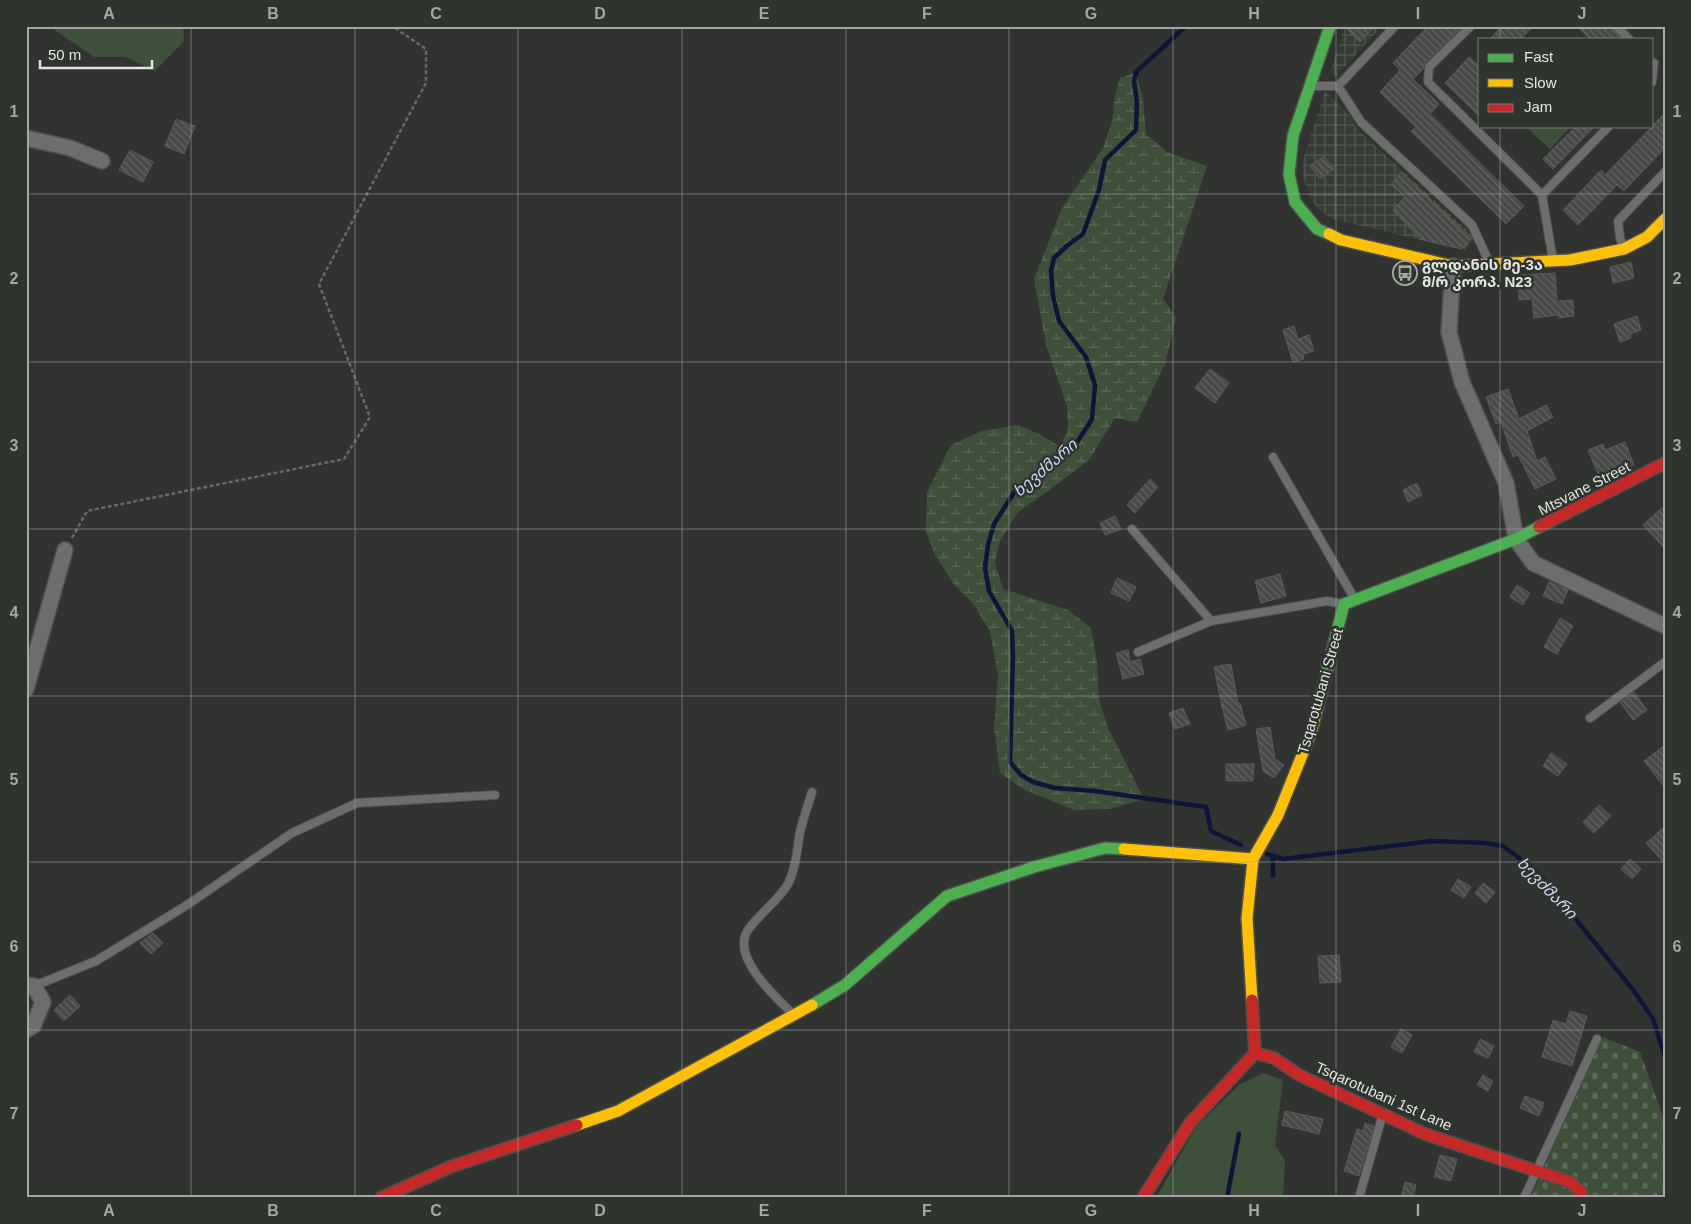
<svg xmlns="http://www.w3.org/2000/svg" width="1691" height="1224" viewBox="0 0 1691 1224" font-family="Arial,'Noto Sans Georgian',sans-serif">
<defs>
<pattern id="industrial-grid" width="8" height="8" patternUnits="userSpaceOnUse" patternTransform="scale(1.25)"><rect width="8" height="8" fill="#363d33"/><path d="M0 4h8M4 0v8" fill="none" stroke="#535950"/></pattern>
<pattern id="wetland-marsh" width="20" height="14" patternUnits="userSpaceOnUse" patternTransform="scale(1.25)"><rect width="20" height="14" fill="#3e503a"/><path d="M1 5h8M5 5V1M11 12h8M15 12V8" fill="none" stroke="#5a6956"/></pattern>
<pattern id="cemetery-stones" width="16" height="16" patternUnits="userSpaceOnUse" patternTransform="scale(1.25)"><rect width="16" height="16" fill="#3e503a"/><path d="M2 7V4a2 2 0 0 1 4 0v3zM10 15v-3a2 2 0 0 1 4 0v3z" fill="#5a6956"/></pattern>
<pattern id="building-back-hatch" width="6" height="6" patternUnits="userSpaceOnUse" patternTransform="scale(1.25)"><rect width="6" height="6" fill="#484a47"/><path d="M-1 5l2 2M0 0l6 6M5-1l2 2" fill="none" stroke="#626461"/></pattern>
</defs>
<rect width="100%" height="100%" fill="#313330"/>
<g fill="url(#industrial-grid)">
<path d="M1345 26H1382L1336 76 1330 72Z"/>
<path d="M1325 91 1352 118 1356 128 1476 238 1464 250 1332 219 1318 209 1309 196 1303 176V161Z"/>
</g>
<g fill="#3e503a">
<path d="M49 26H183L184 41 155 71 125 57H94Z"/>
<path d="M1525 126H1571L1550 149Z"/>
<path d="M1263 1073 1283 1080 1275 1145 1285 1161 1283 1198H1156L1196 1127 1240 1084Z"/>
</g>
<path fill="url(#wetland-marsh)" d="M1136 72 1143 100 1146 134 1167 152 1207 166 1163 299 1176 318 1165 364 1137 422 1115 418 1089 460 1051 489 1018 512 1000 541 995 563 1003 589 1068 610 1091 628 1097 662 1099 700 1108 728 1144 799 1111 809 1074 810 1025 790 1000 773 994 727 998 676 990 632 975 606 953 583 935 555 926 531 927 492 951 445 982 431 1018 425 1037 433 1059 446 1068 431 1067 406 1046 345 1034 279 1062 208 1103 148 1112 121 1115 95 1120 78Z"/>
<path fill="url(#cemetery-stones)" d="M1603 1037 1640 1052 1665 1122V1198H1530Z"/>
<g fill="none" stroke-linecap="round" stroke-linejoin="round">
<g stroke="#0f1538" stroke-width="4.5">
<path d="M1186 26 1136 72 1134 81 1137 102 1136 130 1105 160 1099 190 1083 234 1068 245 1054 258 1051 271 1053 296 1059 321 1086 357 1095 385 1092 419 1078 441 1060 458 1039 477 1015 491 994 524 988 545 985 568 989 591 1012 631 1013 656 1010 762 1021 775 1033 782 1055 788 1095 791 1206 807 1211 831 1241 845"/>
<path d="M1267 854 1283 859 1432 841 1485 843 1503 846 1530 866 1559 896 1578 922 1634 991 1653 1019 1665 1057"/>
<path d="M1273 856V876"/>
<path d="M1227 1198 1239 1134"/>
</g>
</g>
<g fill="url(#building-back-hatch)" stroke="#595b59">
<path d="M1344 26H1375L1360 42Z"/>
<path d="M1428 26H1463L1425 63 1423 69 1413 79 1439 104 1430 114 1524 206 1506 224 1411 131 1416 127 1380 92 1400 70 1393 63Z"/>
<path d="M1502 26H1533L1521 39H1490Z"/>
<path d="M1577 26H1610L1621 39H1590Z"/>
<path d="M1469 57 1480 67V117L1445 83Z"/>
<path d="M1665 113V148L1624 191 1617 185 1578 225 1563 210 1601 170 1605 175Z"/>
<path d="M176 119 195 126 184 154 165 146Z"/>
<path d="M1576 126H1595L1553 169 1543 159Z"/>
<path d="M130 150 153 162 143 182 119 170Z"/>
<path d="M1324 156 1334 169 1320 179 1310 166Z"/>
<path d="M1401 172 1472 238 1462 249 1419 239 1393 210 1405 197 1391 184Z"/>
<path d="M1631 262 1634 278 1613 283 1610 267Z"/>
<path d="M1555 273 1557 301 1573 300 1574 316 1558 318V315L1534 318 1532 299 1519 300 1518 275Z"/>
<path d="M1637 316 1641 330 1630 334 1631 338 1620 342 1614 324Z"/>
<path d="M1294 326 1298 339 1309 335 1314 351 1303 354 1304 359 1293 362 1283 330Z"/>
<path d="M1210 369 1229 383 1215 403 1195 388Z"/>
<path d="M1508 389 1519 419 1546 405 1553 417 1527 431 1537 461 1545 457 1556 479 1535 489 1518 455 1513 457 1501 422 1496 424 1486 397Z"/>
<path d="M1625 442 1634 465 1620 472 1619 468 1599 476 1588 450 1603 444 1605 450Z"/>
<path d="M1150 479 1158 487 1135 513 1127 505Z"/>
<path d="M1417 483 1422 495 1408 502 1403 490Z"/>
<path d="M1665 505V549L1643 525Z"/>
<path d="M1115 516 1121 529 1105 535 1100 523Z"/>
<path d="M1280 574 1286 596 1261 603 1255 581Z"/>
<path d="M1117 578 1136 587 1129 601 1111 593Z"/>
<path d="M1549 582 1568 590 1562 604 1543 596Z"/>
<path d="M1517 585 1530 593 1523 605 1510 597Z"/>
<path d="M1560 618 1573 626 1557 654 1544 647Z"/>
<path d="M1128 650 1130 662 1140 659 1144 674 1123 679 1116 653Z"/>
<path d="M1231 664 1238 704 1240 703 1246 725 1228 730 1222 707 1214 667Z"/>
<path d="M1634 692 1647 710 1633 720 1620 702Z"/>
<path d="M1183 708 1190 724 1175 729 1169 713Z"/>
<path d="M1270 727 1275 759 1284 765 1274 778 1263 771 1256 729Z"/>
<path d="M1665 745V788L1644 761Z"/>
<path d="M1551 753 1567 764 1558 776 1543 766Z"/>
<path d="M1226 764H1254L1253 781H1226Z"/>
<path d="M1599 805 1611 816 1594 833 1583 822Z"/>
<path d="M1665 826V864L1646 843Z"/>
<path d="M1630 859 1641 869 1632 879 1621 869Z"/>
<path d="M1458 879 1471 887 1464 898 1451 890Z"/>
<path d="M1483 883 1495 892 1486 903 1475 893Z"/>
<path d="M153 933 163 943 151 954 140 943Z"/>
<path d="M1339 955 1341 982 1320 983 1318 956Z"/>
<path d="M70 995 80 1006 64 1021 54 1010Z"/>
<path d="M1570 1011 1587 1016 1572 1066 1542 1057 1553 1020 1566 1024Z"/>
<path d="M1401 1029 1412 1035 1402 1053 1391 1047Z"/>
<path d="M1480 1039 1494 1046 1488 1058 1474 1052Z"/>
<path d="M1483 1075 1493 1081 1488 1091 1477 1085Z"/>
<path d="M1525 1096 1544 1103 1539 1116 1520 1108Z"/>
<path d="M1285 1111 1323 1119 1319 1134 1282 1125Z"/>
<path d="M1365 1123 1374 1126 1359 1176 1344 1171 1357 1129 1363 1131Z"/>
<path d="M1440 1155 1457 1159 1451 1181 1434 1177Z"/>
<path d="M1405 1182 1416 1185 1413 1198H1401Z"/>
</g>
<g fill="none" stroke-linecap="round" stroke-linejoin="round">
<defs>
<g id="lane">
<path d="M1471 26 1429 67 1428 82 1542 195 1553 260"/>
<path d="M1616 26 1629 39"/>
<path d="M1652 62 1654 63 1652 82"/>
<path d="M1312 86H1338L1395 26"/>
<path d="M1338 86 1361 122 1472 225 1489 262"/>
<path d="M1542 195 1609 126"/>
<path d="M1623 247 1620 238 1618 221 1665 172"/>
<path d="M1273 457 1354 598"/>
<path d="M1132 529 1211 621"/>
<path d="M1138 652 1211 621 1327 601 1343 604"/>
<path d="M1590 718 1665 662"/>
<path d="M34 986 96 961 187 905 292 833 357 803 495 795"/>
<path d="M793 1014C776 998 730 956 748 930 760 913 778 901 788 884 796 868 797 850 800 832 803 819 808 805 812 792"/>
<path d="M1359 1198 1382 1117"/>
<path d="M1524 1198 1597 1039"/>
</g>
<g id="street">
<path d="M26 138 70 148 102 161"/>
<path d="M1453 266 1449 332 1462 382 1506 483 1516 539 1533 563 1665 626"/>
<path d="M26 689 65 550"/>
<path d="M26 985 34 986 43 1002 33 1026 26 1030"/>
</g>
<g id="fast">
<path d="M1329 234 1317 229 1295 202 1289 174 1293 136 1330 26"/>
<path d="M1319 702 1344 604 1516 539 1539 527"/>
<path d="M812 1005 845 985 947 896 1034 867 1105 848 1124 849"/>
</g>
<g id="slow">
<path d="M1329 234 1341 240 1453 266 1570 260 1624 249 1647 237 1665 219"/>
<path d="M1124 849 1253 859"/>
<path d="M1252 1000 1247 918 1253 859 1278 815 1311 733 1319 702"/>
<path d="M577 1125 618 1111 812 1005"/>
</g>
<g id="jam">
<path d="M1539 527 1665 463"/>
<path d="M1255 1053 1274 1058 1299 1075 1425 1134 1570 1182 1581 1192 1583 1198"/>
<path d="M381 1198 450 1167 577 1125"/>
<path d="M1143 1198 1190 1123 1255 1053 1252 1000"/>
</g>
</defs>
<use href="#lane" stroke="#4d4f4d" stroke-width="10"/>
<use href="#street" stroke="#4d4f4d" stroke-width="18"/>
<use href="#fast" stroke="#4d4f4d" stroke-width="14"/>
<use href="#slow" stroke="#4d4f4d" stroke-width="14"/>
<use href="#jam" stroke="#4d4f4d" stroke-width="14"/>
<path stroke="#686968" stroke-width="2.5" stroke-dasharray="4 2.5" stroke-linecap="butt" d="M72 538 87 511 344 459 370 417 319 284 426 83V49L395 28 397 26"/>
<use href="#lane" stroke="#6c6d6c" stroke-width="8"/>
<use href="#street" stroke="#6c6d6c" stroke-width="15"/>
<use href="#fast" stroke="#4caf50" stroke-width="11"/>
<use href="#slow" stroke="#ffc107" stroke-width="11"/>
<use href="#jam" stroke="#c62828" stroke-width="11"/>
</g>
<path fill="none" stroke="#a4a7a4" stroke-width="1" stroke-opacity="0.55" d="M191 26V1198M355 26V1198M518 26V1198M682 26V1198M846 26V1198M1009 26V1198M1173 26V1198M1336 26V1198M1500 26V39M1500 126V1198M26 194H1665M26 362H1665M26 529H1665M26 696H1665M26 862H1665M26 1030H1665"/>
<defs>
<symbol id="bus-ring" viewBox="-11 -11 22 22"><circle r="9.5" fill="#30342f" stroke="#a4a7a4" stroke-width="1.5"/><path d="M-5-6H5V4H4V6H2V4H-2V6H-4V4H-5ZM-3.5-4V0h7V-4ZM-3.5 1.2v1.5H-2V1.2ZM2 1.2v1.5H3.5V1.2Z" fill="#a4a7a4"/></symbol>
</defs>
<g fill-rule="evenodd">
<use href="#bus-ring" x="1391" y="259" width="28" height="28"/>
</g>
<g text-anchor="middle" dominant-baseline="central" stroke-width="5" stroke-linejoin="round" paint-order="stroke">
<g font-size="15" font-weight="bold" fill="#e2e5e2" stroke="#30342f" text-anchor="start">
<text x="1422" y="264">გლდანის მე-3ა<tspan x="1422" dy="17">მ/რ კორპ. N23</tspan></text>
</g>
<g font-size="15" fill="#e2e5e2" stroke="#30342f">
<text transform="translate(1584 488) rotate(-27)">Mtsvane Street</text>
<text transform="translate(1320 691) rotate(-74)">Tsqarotubani Street</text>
<text transform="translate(1384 1096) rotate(24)">Tsqarotubani 1st Lane</text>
</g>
<g font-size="16" font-style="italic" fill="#cdd6f4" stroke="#30342f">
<text transform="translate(1045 468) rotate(-41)">ხევძმარი</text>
<text transform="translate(1547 888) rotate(46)">ხევძმარი</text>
</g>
</g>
<rect width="1691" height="1224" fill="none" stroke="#30342f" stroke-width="55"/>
<rect x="1478" y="38" width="175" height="90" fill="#30342f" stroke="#777b77"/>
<rect x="1488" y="54" width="25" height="8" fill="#4caf50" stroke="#777b77"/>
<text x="1524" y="62" font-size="15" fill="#e2e5e2">Fast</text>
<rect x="1488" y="79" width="25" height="8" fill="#ffc107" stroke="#777b77"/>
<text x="1524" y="88" font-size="15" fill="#e2e5e2">Slow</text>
<rect x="1488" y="104" width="25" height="8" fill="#c62828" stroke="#777b77"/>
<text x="1524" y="112" font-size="15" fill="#e2e5e2">Jam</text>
<path d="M40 60v8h112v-8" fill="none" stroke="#e2e5e2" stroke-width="2.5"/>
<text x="48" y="60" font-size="15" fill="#e2e5e2" stroke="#30342f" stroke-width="4" paint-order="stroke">50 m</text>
<rect x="28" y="28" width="1636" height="1168" fill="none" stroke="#a4a7a4" stroke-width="2"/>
<g font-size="16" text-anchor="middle" font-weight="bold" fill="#a4a7a4">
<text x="109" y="19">A</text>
<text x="273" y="19">B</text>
<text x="436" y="19">C</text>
<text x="600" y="19">D</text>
<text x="764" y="19">E</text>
<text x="927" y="19">F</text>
<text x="1091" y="19">G</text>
<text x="1254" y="19">H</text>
<text x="1418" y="19">I</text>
<text x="1582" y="19">J</text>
<text x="14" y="117">1</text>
<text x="1677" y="117">1</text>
<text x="14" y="284">2</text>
<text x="1677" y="284">2</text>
<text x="14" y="451">3</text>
<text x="1677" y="451">3</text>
<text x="14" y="618">4</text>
<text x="1677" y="618">4</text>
<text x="14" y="785">5</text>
<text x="1677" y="785">5</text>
<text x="14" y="952">6</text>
<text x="1677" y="952">6</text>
<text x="14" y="1119">7</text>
<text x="1677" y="1119">7</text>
<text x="109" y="1216">A</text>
<text x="273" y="1216">B</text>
<text x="436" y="1216">C</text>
<text x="600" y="1216">D</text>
<text x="764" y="1216">E</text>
<text x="927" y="1216">F</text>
<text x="1091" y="1216">G</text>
<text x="1254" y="1216">H</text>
<text x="1418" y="1216">I</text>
<text x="1582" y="1216">J</text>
</g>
</svg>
